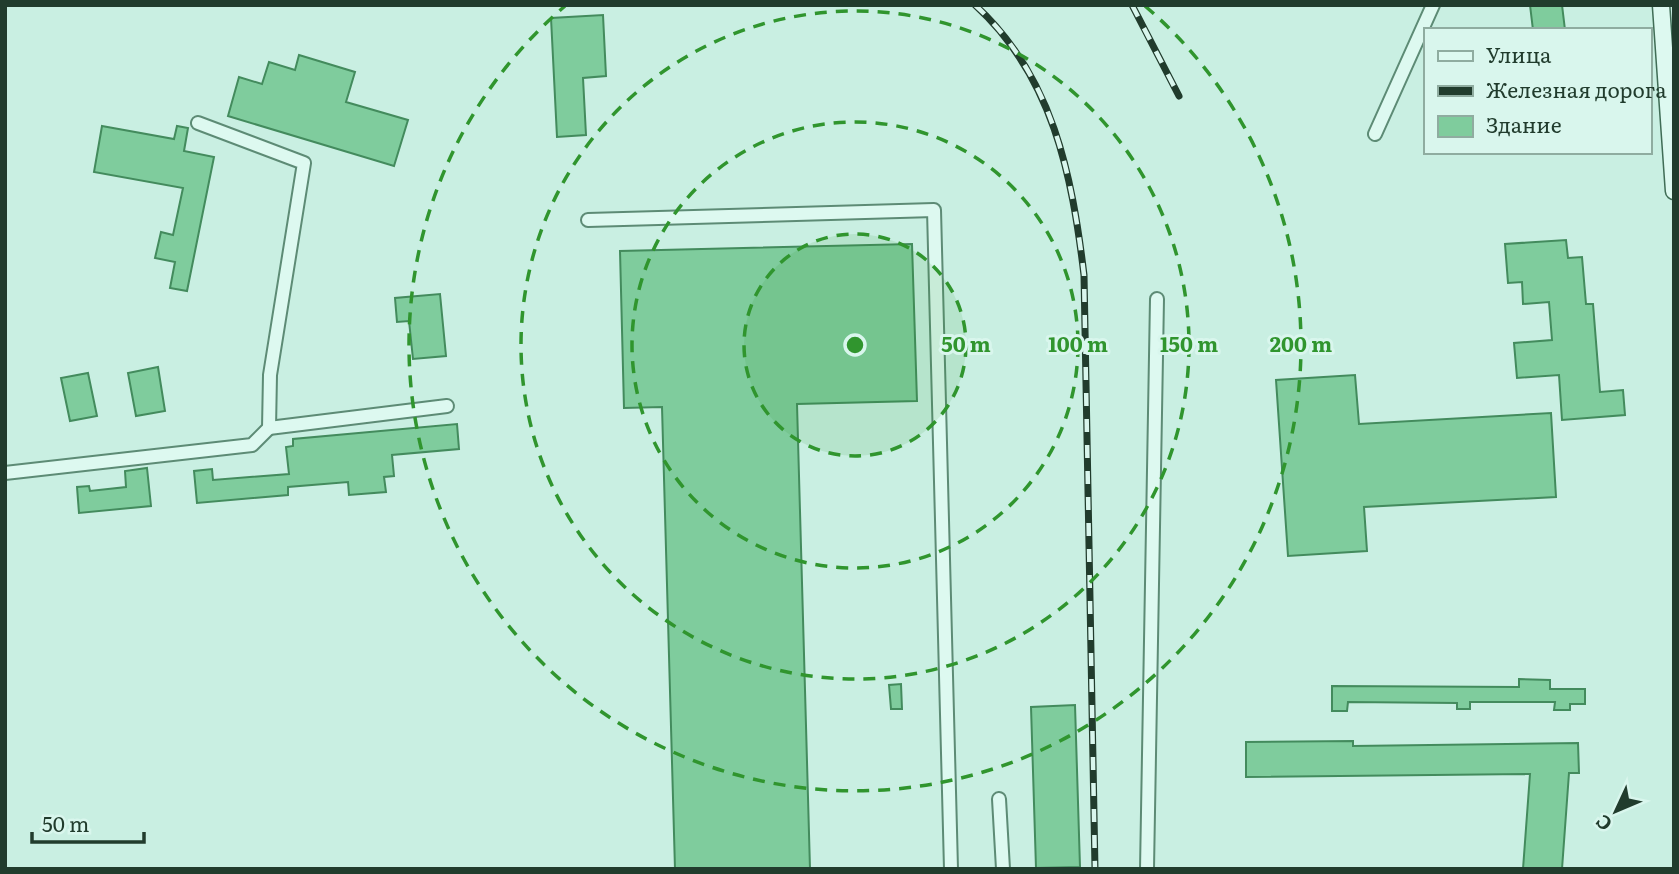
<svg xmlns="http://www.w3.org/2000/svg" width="1679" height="874" viewBox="0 0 1679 874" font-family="Literata,serif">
<rect width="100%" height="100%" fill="#c9efe2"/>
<g fill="#7fcc9d" stroke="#438b5d" stroke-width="2">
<path d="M1530 5H1562L1565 30H1533Z"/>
<path d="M603 15 606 76 583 78 586 135 557 137 551 18Z"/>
<path d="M299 55 355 72 346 102 408 120 394 166 228 116 239 77 262 84 269 62 295 70Z"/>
<path d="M102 126 174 139 177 126 188 128 184 151 214 157 187 291 170 288 175 262 155 258 161 232 173 235 183 188 94 172Z"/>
<path d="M1566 240 1568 258 1582 257 1586 304H1593L1600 392 1623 390 1625 415 1562 420 1559 375 1517 378 1514 343 1552 340 1549 302 1523 304 1522 282 1508 283 1505 244Z"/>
<path d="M912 244 917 401 797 404 810 869H675L662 407 624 408 620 251Z"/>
<path d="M440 294 446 356 413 359 409 321 397 322 395 298Z"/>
<path d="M158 367 165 411 136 416 128 373Z"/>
<path d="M88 373 97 416 70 421 61 378Z"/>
<path d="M1355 375 1359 424 1551 413 1556 497 1364 507 1367 551 1288 556 1276 380Z"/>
<path d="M457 424 459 449 392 455 394 476 384 477 386 492 349 495 348 482 288 487V495L197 503 194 471 212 469 213 480 289 474 286 447 293 446V439Z"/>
<path d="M147 468 151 506 79 513 77 487 89 486 90 491 126 487 125 471Z"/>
<path d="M1519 679 1550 680V689H1585V704H1570V710H1554L1555 702H1470V709H1457V703L1348 702 1347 711H1332V686L1519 687Z"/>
<path d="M901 684 902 709H891L889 685Z"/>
<path d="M1075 705 1080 867 1036 868 1031 707Z"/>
<path d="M1353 741V746L1578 743 1579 773H1569L1562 869H1523L1530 774 1246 777V742Z"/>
</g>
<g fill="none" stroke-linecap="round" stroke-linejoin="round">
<defs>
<g id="street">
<path d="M1375 134 1433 5"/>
<path d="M588 220 934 210 951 869"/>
<path d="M269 428 447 406"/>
<path d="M5 473 252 445 269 428 270 375 304 163 198 123"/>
<path d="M999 799 1003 869"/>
<path d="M1147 869 1157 299"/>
</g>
<path id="secondary" d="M1661 5 1674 191"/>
</defs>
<use href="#street" stroke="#5d8b75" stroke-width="16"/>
<use href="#secondary" stroke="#406d56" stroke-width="19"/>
<use href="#street" stroke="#ddf9f0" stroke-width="12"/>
<use href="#secondary" stroke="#ddf9f0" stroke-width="16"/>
<defs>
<g id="rail">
<path d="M975 5C1053 76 1072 175 1084 275L1095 869"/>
<path d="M1132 5 1179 96"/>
</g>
</defs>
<use href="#rail" stroke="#213c2d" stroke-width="7"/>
<use href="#rail" stroke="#d9f6ed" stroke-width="4.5" stroke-dasharray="13" stroke-linecap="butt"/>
</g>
<circle cx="855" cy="345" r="111" fill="#30952e" fill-opacity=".12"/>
<g fill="none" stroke="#30952e" stroke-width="3.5" stroke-dasharray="12 9">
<circle cx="855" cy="345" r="111"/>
<circle cx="855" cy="345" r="223"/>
<circle cx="855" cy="345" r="334"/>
<path d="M1145 6A446 446 0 1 1 565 6"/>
</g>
<circle cx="855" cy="345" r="10" fill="#30952e" stroke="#d9f6ed" stroke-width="3.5"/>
<g font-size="21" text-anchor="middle" font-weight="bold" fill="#30952e" stroke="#d9f6ed" stroke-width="6" stroke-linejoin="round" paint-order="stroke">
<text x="966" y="352">50 m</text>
<text x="1078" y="352">100 m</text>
<text x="1189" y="352">150 m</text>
<text x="1301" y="352">200 m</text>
</g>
<rect width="1679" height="874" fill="none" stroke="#213c2d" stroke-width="14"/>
<rect x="1424" y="28" width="228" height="126" fill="#d9f6ed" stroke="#8faca0" stroke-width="2"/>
<rect x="1438" y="51" width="35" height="10" fill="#ddf9f0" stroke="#8faca0" stroke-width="2"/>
<text x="1486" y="63" font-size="21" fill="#213c2d">Улица</text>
<rect x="1438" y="86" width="35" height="10" fill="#213c2d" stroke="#8faca0" stroke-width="2"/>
<text x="1486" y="98" font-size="21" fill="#213c2d">Железная дорога</text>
<rect x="1438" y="116" width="35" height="21" fill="#7fcc9d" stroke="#8faca0" stroke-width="2"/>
<text x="1486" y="133" font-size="21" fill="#213c2d">Здание</text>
<g transform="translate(1616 811) rotate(226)" stroke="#d9f6ed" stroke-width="5" paint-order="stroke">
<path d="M0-5L12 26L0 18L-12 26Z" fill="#213c2d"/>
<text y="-10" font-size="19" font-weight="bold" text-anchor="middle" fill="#213c2d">С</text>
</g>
<path d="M32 832v10h112v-10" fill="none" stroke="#213c2d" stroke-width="3.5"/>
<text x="42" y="832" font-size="21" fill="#213c2d" stroke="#d9f6ed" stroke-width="5" paint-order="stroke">50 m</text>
</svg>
